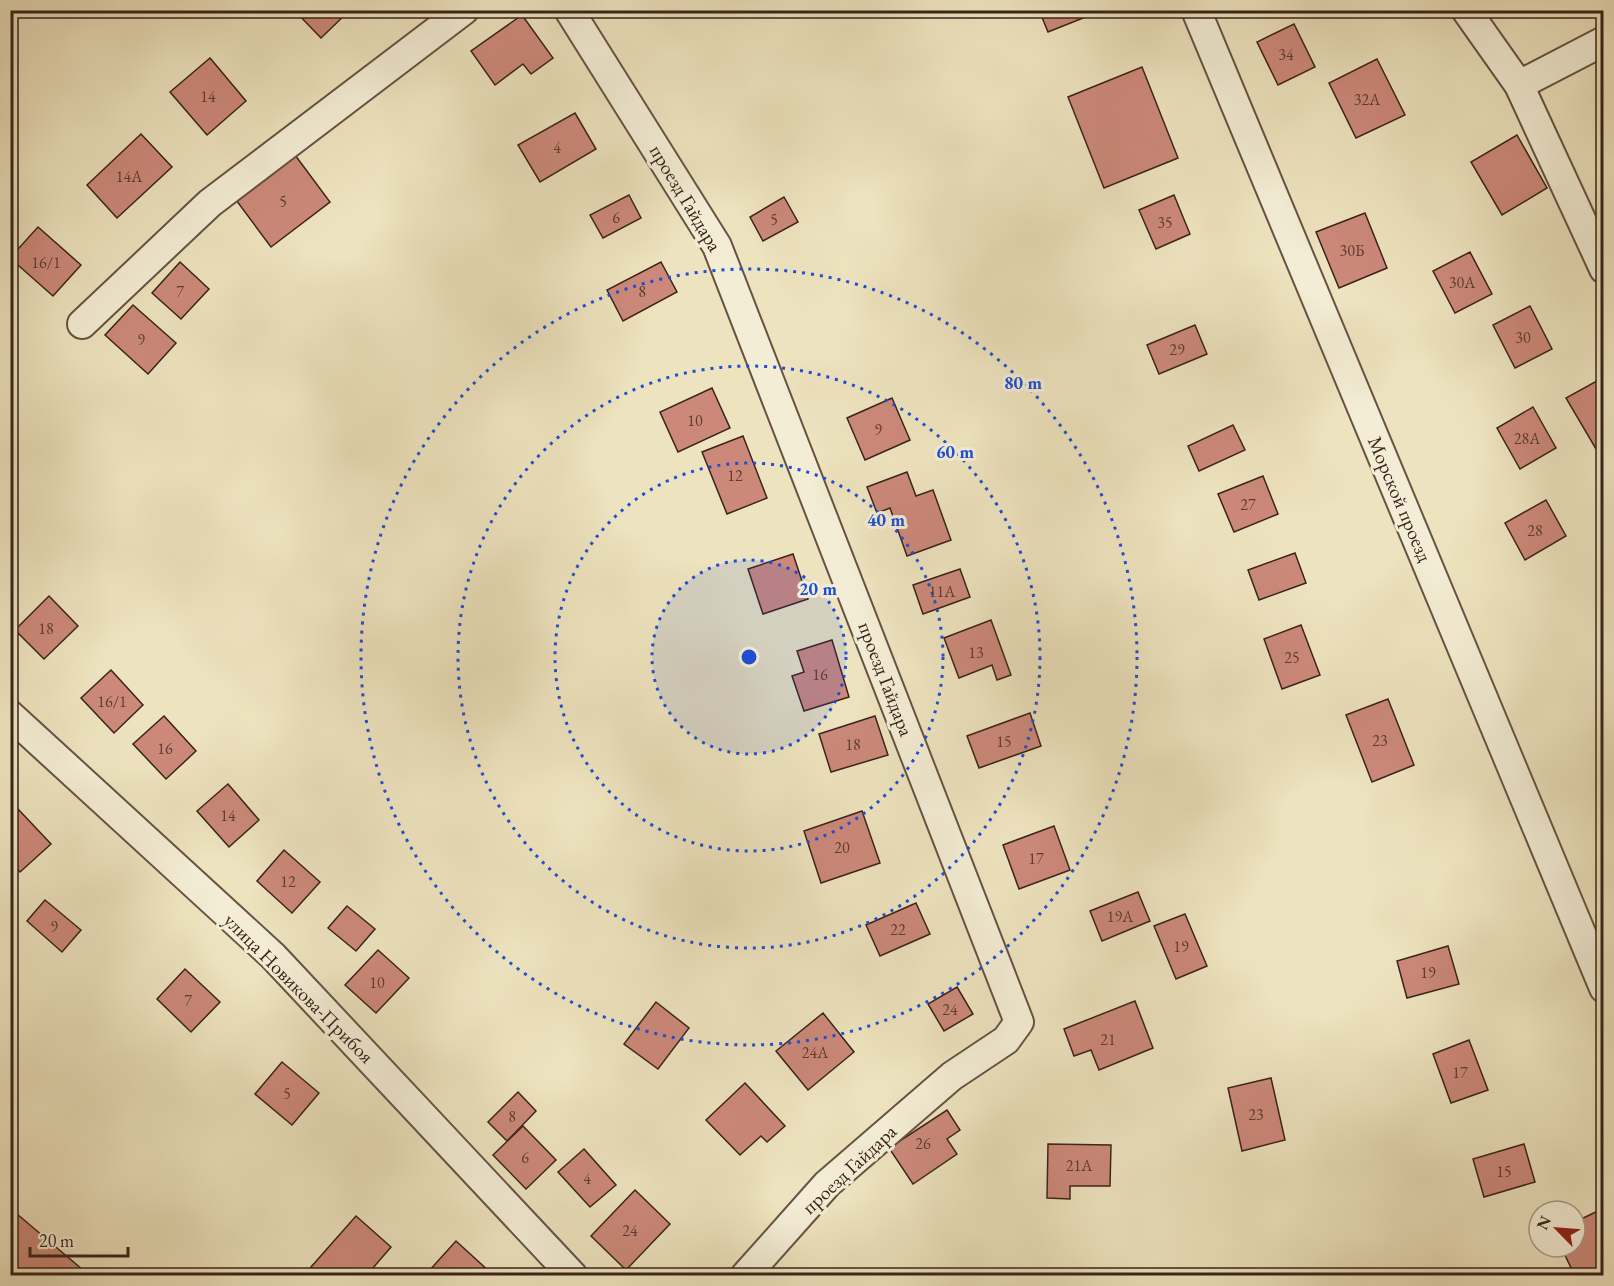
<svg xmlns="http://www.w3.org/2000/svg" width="1614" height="1286" viewBox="0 0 1614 1286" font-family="'EB Garamond',serif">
<rect width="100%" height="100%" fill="#ede3be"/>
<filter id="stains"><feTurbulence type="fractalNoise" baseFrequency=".00333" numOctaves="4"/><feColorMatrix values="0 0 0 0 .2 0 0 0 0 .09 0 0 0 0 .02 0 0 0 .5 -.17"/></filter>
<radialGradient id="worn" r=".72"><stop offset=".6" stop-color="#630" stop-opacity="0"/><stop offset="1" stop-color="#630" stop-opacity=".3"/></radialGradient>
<g fill="#cc897a" stroke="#39231a" stroke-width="1.5">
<path d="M294 10H350L321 38Z"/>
<path d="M1039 10H1091L1093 14 1048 32Z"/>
<path d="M522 15 553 58 531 74 523 64 495 85 471 51Z"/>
<path d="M1294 24 1315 67 1278 85 1257 42Z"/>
<path d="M210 58 246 101 207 135 170 92Z"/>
<path d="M1377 59 1405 115 1356 138 1329 83Z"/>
<path d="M1142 67 1178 158 1104 188 1068 97Z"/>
<path d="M575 113 596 149 540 182 518 145Z"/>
<path d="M141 134 172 167 117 218 87 185Z"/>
<path d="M1517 135 1547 188 1502 215 1471 162Z"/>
<path d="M295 155 330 202 271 247 236 200Z"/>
<path d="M629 195 641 218 603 238 590 215Z"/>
<path d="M1174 195 1190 234 1156 249 1139 210Z"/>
<path d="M784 197 798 222 763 241 750 217Z"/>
<path d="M1365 213 1387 268 1339 288 1316 232Z"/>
<path d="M38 227 81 265 53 296 10 258Z"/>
<path d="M1470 252 1492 294 1455 313 1433 271Z"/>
<path d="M180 262 209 289 181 319 152 293Z"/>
<path d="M661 262 677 292 623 321 607 290Z"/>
<path d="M133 305 176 343 148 374 105 335Z"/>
<path d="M1530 306 1552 349 1515 368 1493 325Z"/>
<path d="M1195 325 1207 354 1159 374 1147 345Z"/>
<path d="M1604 377V444L1596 449 1566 398Z"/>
<path d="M712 388 730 428 678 452 660 412Z"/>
<path d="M892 398 910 440 865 460 847 418Z"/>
<path d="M1533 407 1556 448 1520 469 1497 428Z"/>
<path d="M1233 425 1245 450 1199 471 1188 446Z"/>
<path d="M743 436 767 498 727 514 702 452Z"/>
<path d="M907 472 916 496 933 490 951 540 907 556 890 508 877 513 867 487Z"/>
<path d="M1263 476 1278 514 1234 532 1218 494Z"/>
<path d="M1546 500 1566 536 1525 560 1505 523Z"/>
<path d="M1295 553 1306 583 1259 600 1248 570Z"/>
<path d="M793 554 808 599 763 614 748 569Z"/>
<path d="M960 569 970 597 923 614 913 585Z"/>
<path d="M49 596 78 626 44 659 15 630Z"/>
<path d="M991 620 1011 675 997 680 992 665 959 678 944 638Z"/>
<path d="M1301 625 1320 675 1282 689 1264 639Z"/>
<path d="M832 640 849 697 804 711 792 676 804 672 797 651Z"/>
<path d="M111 670 143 705 114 733 81 698Z"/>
<path d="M1388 699 1414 765 1372 782 1346 715Z"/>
<path d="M1030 713 1041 746 979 768 967 736Z"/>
<path d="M164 716 196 751 166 779 133 744Z"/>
<path d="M875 716 888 755 831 772 819 734Z"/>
<path d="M228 784 259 820 229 847 197 811Z"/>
<path d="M18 809 51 844 20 872 10 861V816Z"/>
<path d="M862 811 880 863 821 883 804 831Z"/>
<path d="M1054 826 1070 870 1019 889 1003 845Z"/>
<path d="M284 850 320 882 292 913 257 881Z"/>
<path d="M1138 892 1150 921 1102 941 1090 911Z"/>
<path d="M45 900 81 930 62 952 27 921Z"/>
<path d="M916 903 930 934 880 956 866 925Z"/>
<path d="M347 906 375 929 356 951 328 928Z"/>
<path d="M1185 914 1207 966 1176 979 1154 926Z"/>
<path d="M1448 946 1459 984 1407 998 1397 961Z"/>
<path d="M378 950 409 978 376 1013 345 985Z"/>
<path d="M185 969 220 1002 191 1032 157 999Z"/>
<path d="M957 987 973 1014 944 1031 928 1004Z"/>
<path d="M1135 1001 1153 1048 1099 1070 1091 1050 1074 1056 1064 1029Z"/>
<path d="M656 1002 689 1028 658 1069 624 1044Z"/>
<path d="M823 1013 854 1052 808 1090 776 1051Z"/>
<path d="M1469 1040 1488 1090 1451 1103 1433 1054Z"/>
<path d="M282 1062 319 1093 292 1125 255 1094Z"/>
<path d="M1271 1078 1285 1140 1242 1151 1228 1088Z"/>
<path d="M745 1083 785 1126 767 1142 761 1136 740 1155 706 1120Z"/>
<path d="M518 1092 536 1111 507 1141 488 1122Z"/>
<path d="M947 1110 960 1130 947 1139 957 1154 913 1184 889 1148Z"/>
<path d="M523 1126 556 1160 526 1189 493 1155Z"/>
<path d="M1048 1144 1111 1145 1110 1186H1070V1199L1047 1198Z"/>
<path d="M1524 1144 1535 1182 1484 1197 1473 1159Z"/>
<path d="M584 1149 616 1185 590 1207 558 1172Z"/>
<path d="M635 1190 670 1224 626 1270 591 1236Z"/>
<path d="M10 1208 90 1276H10Z"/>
<path d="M1604 1208V1265L1582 1276H1575L1561 1247H1575V1222Z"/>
<path d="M356 1216 391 1247 366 1276H320L311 1267Z"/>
<path d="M456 1241 491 1273 489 1276H432L428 1272Z"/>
</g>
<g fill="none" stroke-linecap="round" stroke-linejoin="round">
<defs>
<g id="street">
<path d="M569 10 717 246 1019 1022 1006 1040 952 1076 827 1184 745 1276"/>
<path d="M1196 10 1604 988"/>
<path d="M1466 10 1519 85 1604 269"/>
<path d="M1519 85 1604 41"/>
<path d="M82 324 210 203 464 10"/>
<path d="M10 715 273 956 573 1276"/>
</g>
</defs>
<use href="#street" stroke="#665343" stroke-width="32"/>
<use href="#street" stroke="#f3edd5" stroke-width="28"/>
</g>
<circle cx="749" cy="657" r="97" fill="#1d4ed8" fill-opacity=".12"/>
<g fill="none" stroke="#1d4ed8" stroke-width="3" stroke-dasharray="3 6">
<circle cx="749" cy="657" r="97"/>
<circle cx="749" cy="657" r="194"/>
<circle cx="749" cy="657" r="291"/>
<circle cx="749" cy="657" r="388"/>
</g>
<g text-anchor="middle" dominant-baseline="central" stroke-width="6" stroke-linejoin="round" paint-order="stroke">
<g font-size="16" fill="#5e3c32">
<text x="1286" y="54">34</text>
<text x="208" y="96">14</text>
<text x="1367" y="99">32А</text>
<text x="557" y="147">4</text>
<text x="129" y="176">14А</text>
<text x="283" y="201">5</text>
<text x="616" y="217">6</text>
<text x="774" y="219">5</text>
<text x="1165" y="222">35</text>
<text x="1352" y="250">30Б</text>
<text x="46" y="262">16/1</text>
<text x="1462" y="282">30А</text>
<text x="180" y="291">7</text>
<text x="642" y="291">8</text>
<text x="1523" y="337">30</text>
<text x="141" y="339">9</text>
<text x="1177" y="349">29</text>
<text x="695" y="420">10</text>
<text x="878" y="429">9</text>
<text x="1527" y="438">28А</text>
<text x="735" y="475">12</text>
<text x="1248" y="504">27</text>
<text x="1535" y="530">28</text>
<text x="942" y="591">11А</text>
<text x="46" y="628">18</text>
<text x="976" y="652">13</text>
<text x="1292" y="657">25</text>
<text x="820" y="674">16</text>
<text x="112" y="701">16/1</text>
<text x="1380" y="740">23</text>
<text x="1004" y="741">15</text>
<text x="853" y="744">18</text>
<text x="165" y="748">16</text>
<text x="228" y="815">14</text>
<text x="842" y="847">20</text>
<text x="1036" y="858">17</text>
<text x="288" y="881">12</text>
<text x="1120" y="916">19А</text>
<text x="54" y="926">9</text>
<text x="898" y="929">22</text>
<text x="1181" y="946">19</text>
<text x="1428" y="972">19</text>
<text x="377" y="982">10</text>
<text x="188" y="1000">7</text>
<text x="950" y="1009">24</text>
<text x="1108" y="1039">21</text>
<text x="815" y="1052">24А</text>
<text x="1460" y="1072">17</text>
<text x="287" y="1093">5</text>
<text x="1256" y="1114">23</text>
<text x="512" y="1116">8</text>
<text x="923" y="1143">26</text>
<text x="525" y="1157">6</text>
<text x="1079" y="1165">21А</text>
<text x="1504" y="1171">15</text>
<text x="587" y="1178">4</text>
<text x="630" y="1230">24</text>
</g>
<g font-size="20" fill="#39231a" stroke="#f3edd5">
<text transform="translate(686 198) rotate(59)">проезд Гайдара</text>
<text transform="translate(1400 499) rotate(67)">Морской проезд</text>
<text transform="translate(886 679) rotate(69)">проезд Гайдара</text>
<text transform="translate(299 988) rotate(45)">улица Новикова-Прибоя</text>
<text transform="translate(849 1169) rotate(-43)">проезд Гайдара</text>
</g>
</g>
<circle cx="749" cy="657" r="9" fill="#1d4ed8" stroke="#f3edd5" stroke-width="3"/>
<g font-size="18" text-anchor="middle" font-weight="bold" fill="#1d4ed8" stroke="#f3edd5" stroke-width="6" stroke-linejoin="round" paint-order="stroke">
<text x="1023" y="389">80 m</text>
<text x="955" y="458">60 m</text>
<text x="886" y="526">40 m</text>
<text x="818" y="595">20 m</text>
</g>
<rect width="1614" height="1286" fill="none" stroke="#ede3be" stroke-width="36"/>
<rect x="12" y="12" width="1590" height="1262" fill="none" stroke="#39231a" stroke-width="3"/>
<rect x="18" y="18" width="1578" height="1250" fill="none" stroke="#39231a" stroke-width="1.5"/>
<g transform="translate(1557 1229) rotate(295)"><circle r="28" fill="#f3edd5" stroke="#a99c8a" stroke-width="1.5"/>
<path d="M0-4.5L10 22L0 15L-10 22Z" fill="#8f2418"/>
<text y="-9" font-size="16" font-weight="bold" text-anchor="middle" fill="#39231a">N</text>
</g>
<path d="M30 1247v9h98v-9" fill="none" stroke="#39231a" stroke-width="3"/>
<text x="39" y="1247" font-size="18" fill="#39231a" stroke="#f3edd5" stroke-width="4.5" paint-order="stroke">20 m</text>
<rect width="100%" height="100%" filter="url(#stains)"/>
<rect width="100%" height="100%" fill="url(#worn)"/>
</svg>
